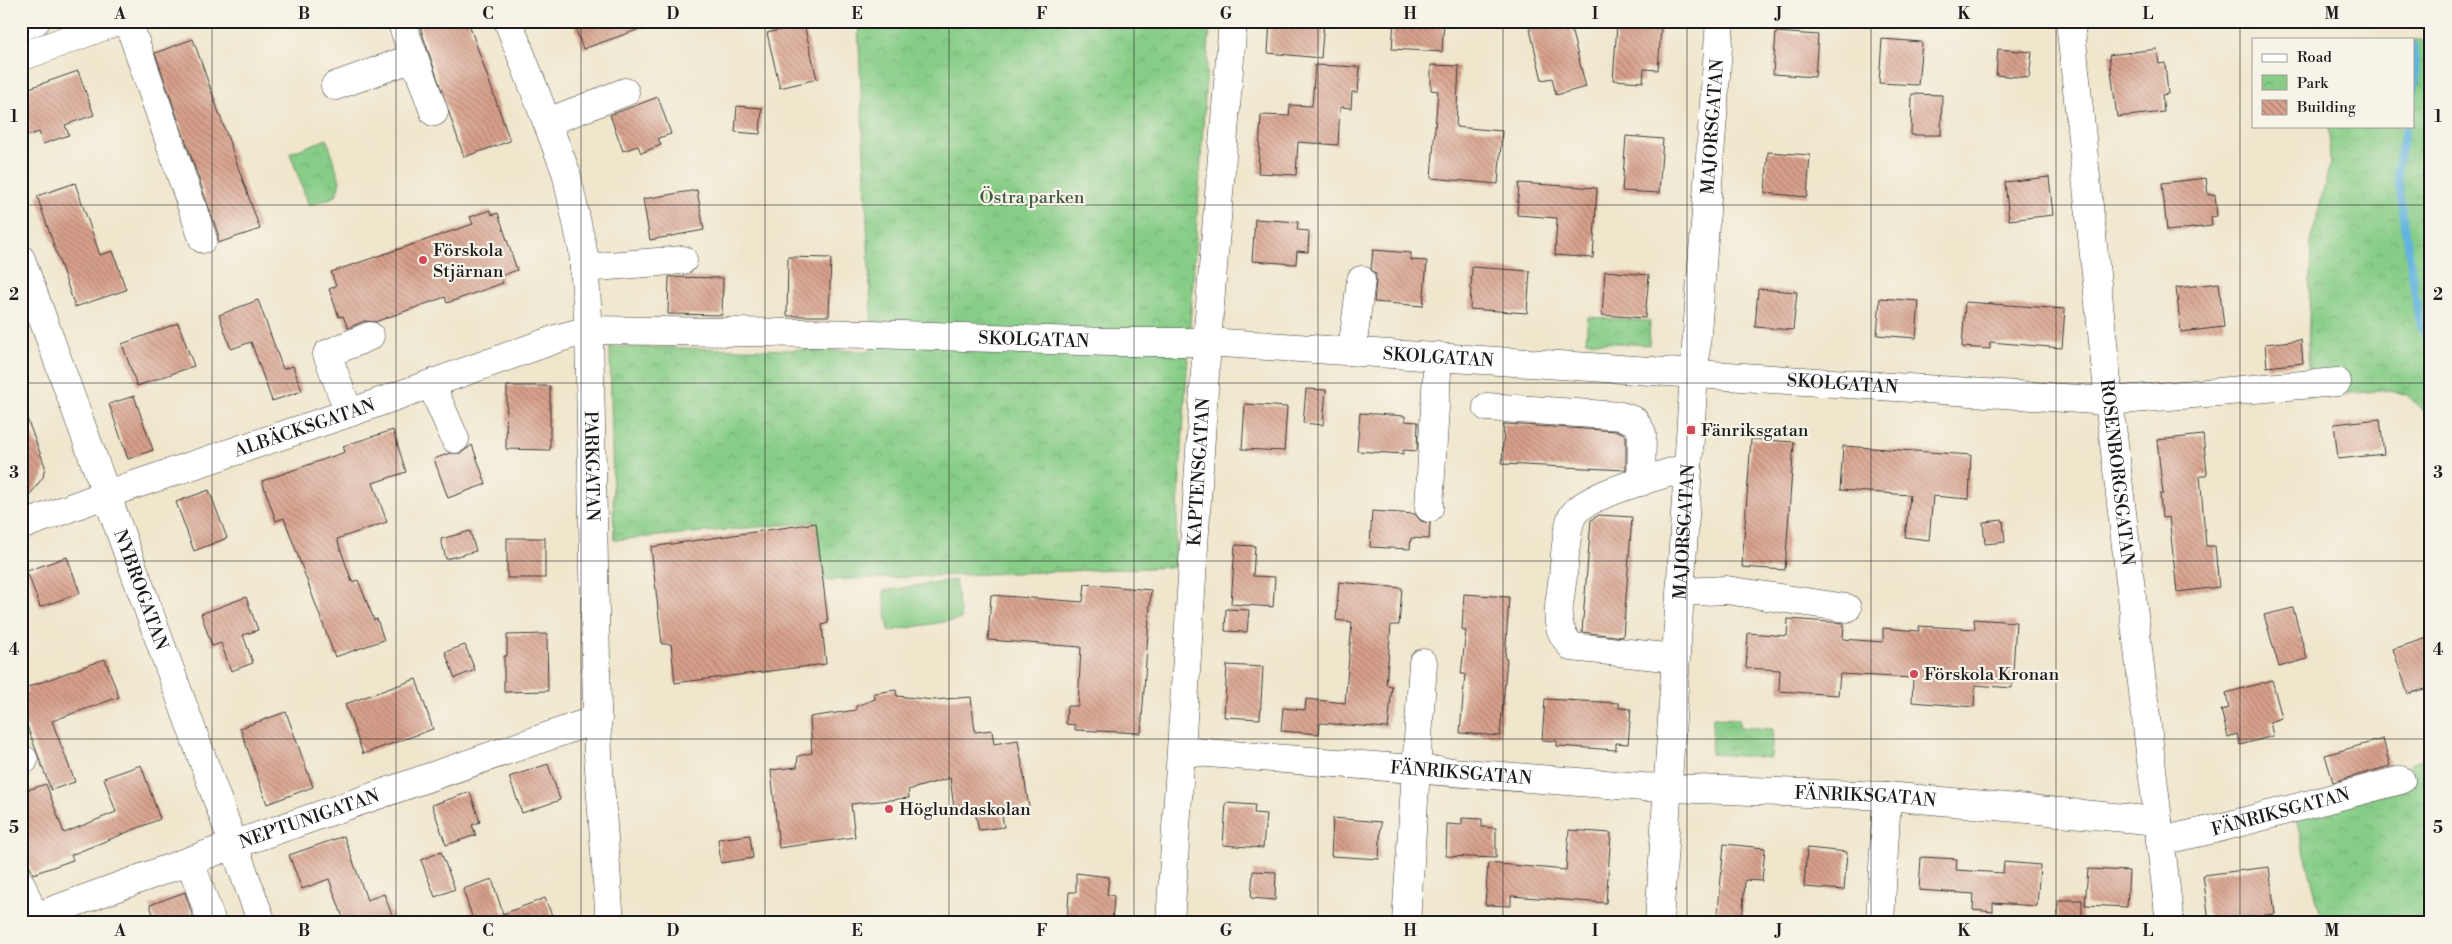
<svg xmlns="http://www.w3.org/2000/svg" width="2452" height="944" viewBox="0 0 2452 944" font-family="'Libre Bodoni',serif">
<defs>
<pattern id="park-crowns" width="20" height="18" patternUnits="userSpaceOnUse" patternTransform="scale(1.25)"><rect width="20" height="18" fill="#87cd87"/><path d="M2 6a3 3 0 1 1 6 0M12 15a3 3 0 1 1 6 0" fill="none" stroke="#74af74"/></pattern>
<pattern id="building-back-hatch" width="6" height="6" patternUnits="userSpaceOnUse" patternTransform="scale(1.25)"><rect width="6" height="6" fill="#d8a08c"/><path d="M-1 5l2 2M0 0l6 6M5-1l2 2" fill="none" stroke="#ae8272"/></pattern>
</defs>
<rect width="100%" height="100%" fill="#f7f3e8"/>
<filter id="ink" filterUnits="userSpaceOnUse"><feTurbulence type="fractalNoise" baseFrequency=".02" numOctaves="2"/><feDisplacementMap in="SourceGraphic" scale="10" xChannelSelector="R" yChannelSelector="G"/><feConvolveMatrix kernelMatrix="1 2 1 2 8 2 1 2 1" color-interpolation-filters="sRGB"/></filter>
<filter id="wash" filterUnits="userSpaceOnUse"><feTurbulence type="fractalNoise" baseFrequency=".0096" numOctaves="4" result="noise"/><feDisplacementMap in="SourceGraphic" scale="20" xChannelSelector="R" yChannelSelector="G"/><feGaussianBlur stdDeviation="1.12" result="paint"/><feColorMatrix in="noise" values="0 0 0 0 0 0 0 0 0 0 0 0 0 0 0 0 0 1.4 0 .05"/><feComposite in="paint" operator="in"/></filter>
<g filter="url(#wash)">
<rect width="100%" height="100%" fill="#efe6cc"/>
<g fill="url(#park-crowns)" stroke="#527452">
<path d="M858 21H1210L1174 567 824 580 815 522 614 540 610 347 871 351 872 334Z"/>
<path d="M2413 40H2431V459L2425 413 2407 395 2391 390 2307 397 2311 241 2330 163 2329 126H2413Z"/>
<path d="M327 139 340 181 336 196 309 206 290 153Z"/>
<path d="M1588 317 1650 321 1649 345 1586 341Z"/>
<path d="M1713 718 1739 719V727L1773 729 1771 758 1711 754Z"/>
<path d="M2431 756V923H2323L2295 816 2414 786 2410 764Z"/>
</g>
<path fill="#87cd87" stroke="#527452" d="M955 580 961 619 889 631 883 591Z"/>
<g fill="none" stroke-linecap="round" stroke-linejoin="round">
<g stroke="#63b4de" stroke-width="8">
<path d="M2413 46 2416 81 2413 95"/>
<path d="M2406 126 2397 169 2419 323 2431 346"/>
</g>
</g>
<g id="blocks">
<g fill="url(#building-back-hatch)">
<path d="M418 21H468L510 141 464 157Z"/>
<path d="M573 21H653L654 24 583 49Z"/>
<path d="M1270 21H1324L1321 58 1268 53Z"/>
<path d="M1394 21H1444L1442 52 1392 49Z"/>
<path d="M1528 21H1569L1586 87 1556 95 1552 78 1542 80Z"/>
<path d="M804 24 817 79 780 88 767 33Z"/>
<path d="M1617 25 1661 28 1658 70 1644 69 1643 82 1613 80Z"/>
<path d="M1776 32 1818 35 1815 77 1773 74Z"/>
<path d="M193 39 260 229 218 243V234L155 53Z"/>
<path d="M1882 39 1922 42 1918 85 1879 83Z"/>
<path d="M1998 49 2032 52 2029 78 1996 75Z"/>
<path d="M2157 49 2159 64 2165 63 2168 94 2162 95 2164 112 2117 117 2109 55Z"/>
<path d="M1315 65 1360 67 1358 92H1352L1351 108 1340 107 1338 145 1298 142 1296 175 1258 173 1261 115 1289 116 1290 105 1312 106Z"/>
<path d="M1431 65 1459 66 1456 127 1502 131 1498 184 1431 178 1438 91 1431 90Z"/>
<path d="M78 71 94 115 65 125 69 135 43 144 39 132 21 138V91Z"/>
<path d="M1912 94 1942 95 1941 135H1911Z"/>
<path d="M658 97 671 134 658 138 661 145 641 153 638 146 623 151 610 115Z"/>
<path d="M737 106 762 108 760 134 735 132Z"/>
<path d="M1626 136 1663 139 1659 193 1622 191Z"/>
<path d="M1768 152 1810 155 1807 197 1765 193Z"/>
<path d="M2049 177 2053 215 2009 220 2005 182Z"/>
<path d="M2206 178 2208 195 2215 194 2217 216 2211 217 2212 226 2167 231 2162 183Z"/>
<path d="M75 183 100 255 113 251 126 290 75 307 37 196Z"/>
<path d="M1519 183 1597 188 1593 258 1555 255 1557 218 1517 215Z"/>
<path d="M697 190 704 230 650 240 643 199Z"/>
<path d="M490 210 492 215 498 213 517 270 501 276 503 283 447 303 445 297 375 322 364 321 348 328 343 316 339 317 329 289 336 286 331 272 473 224 470 217Z"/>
<path d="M1255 219 1298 222 1297 230 1309 231 1308 252 1297 251 1296 264 1252 261Z"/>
<path d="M1373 250 1411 253V260L1427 261 1423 306 1374 302 1376 281V274L1371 269Z"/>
<path d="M788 257 831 258 829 316H787Z"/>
<path d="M1472 267 1530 271 1527 313 1470 309Z"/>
<path d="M1605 271 1649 275 1645 318 1602 315Z"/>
<path d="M669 277 723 278 722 315 668 314Z"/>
<path d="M2219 283 2224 327 2181 332 2176 288Z"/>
<path d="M1758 289 1797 292 1793 330 1755 327Z"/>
<path d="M1880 298 1919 301 1916 338 1877 335Z"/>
<path d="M258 300 283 369 293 366 302 391 272 401 251 342 231 349 219 315Z"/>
<path d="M1965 302 2065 309 2062 348 1990 342V349L1962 347Z"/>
<path d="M178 323 194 366 137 386 122 344Z"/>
<path d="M2301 340 2303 363 2267 367 2265 344Z"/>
<path d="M507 386H550V450L506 449Z"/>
<path d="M1306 389 1326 390 1323 425 1303 423Z"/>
<path d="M134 396 153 450 128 459 109 404Z"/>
<path d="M1245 404 1287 407 1284 451 1242 449Z"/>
<path d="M21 408H23L45 466 43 477 21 507Z"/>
<path d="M1360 413 1405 416V421L1418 422 1417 451 1403 450V454L1357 451Z"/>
<path d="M2380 419 2384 454 2338 459 2334 424Z"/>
<path d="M1504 424 1618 431 1624 434 1626 437V470L1502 464Z"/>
<path d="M393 430 406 472 373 483 387 522 337 539 352 582 358 580 374 620 377 619 384 640 335 657 284 518 276 521 262 481 345 452 343 446Z"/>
<path d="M2203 435 2207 472 2206 475H2200L2206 546H2215L2219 587 2177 592 2169 517 2162 518 2160 494H2163L2157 440Z"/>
<path d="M1751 439 1794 442 1785 570 1742 567Z"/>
<path d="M472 445 486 484 448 498 434 459 450 453H461Z"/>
<path d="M1843 446 1971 455 1969 499 1933 496 1929 540 1905 537 1910 495 1840 490Z"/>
<path d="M209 490 227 538 194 551 176 502Z"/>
<path d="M1372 511 1415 514 1421 521 1430 523 1429 539 1411 538 1410 549 1370 547Z"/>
<path d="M1599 515 1632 517 1623 637 1582 632 1591 520Z"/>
<path d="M2003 520 2005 542 1985 544 1983 522Z"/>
<path d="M816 523 828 623 822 625 826 664 675 683 671 644H662L651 547Z"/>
<path d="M470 531 476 551 446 559 441 539Z"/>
<rect x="507" y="538" width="38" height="40"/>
<path d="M1235 545 1255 546 1253 576 1275 577 1273 607 1231 604Z"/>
<path d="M67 557 80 593 40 607 27 571Z"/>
<path d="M1339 582 1402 588 1399 625H1391L1386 685 1392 686 1388 728 1320 723 1319 734 1281 731 1283 708 1305 710 1306 699 1345 703 1352 622 1336 620Z"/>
<path d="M1085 584 1151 590 1141 733 1075 730V725L1066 724 1067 706H1078L1081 647 988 640 991 595 1083 602Z"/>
<path d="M1464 594 1509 597 1505 659H1507L1500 736 1460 733 1465 674H1461L1466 631 1462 630Z"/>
<path d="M246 597 258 630 243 635 253 663 231 671 221 643 212 646 201 614Z"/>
<path d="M2293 608 2307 659 2279 667 2264 615Z"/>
<path d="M1226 609 1249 610 1247 632 1225 631Z"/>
<path d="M1788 619 1844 623 1843 639 1883 642V628L1919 631V626L1975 629 1974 619 2016 622 2012 688 1975 685 1974 707 1912 702 1913 678 1840 674 1838 695 1779 691 1780 670 1746 668 1748 633 1787 636Z"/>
<path d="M547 634 548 691 504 692V656H507V635Z"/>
<path d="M2431 637V687L2408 694 2393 649Z"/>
<path d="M465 645 475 670 455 678 445 652Z"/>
<path d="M105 659 119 697 52 721 75 782 51 790 27 726 21 728V694L27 692 25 688Z"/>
<path d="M1227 665 1263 667 1260 719 1224 717Z"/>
<path d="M416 679 433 729 363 754 345 704Z"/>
<path d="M2272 680 2282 718 2270 722 2273 736 2240 745 2237 734 2228 737 2221 710 2229 708 2226 693Z"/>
<path d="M896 690 897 696 933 700 971 697 975 732 992 730 994 744 1018 740 1029 807 1001 810 1004 827 979 830 975 812 955 815 950 778 908 790 909 798 851 804 855 837 779 848 771 770 797 767 798 756 812 753 810 717 856 710V706L875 699 874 693Z"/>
<path d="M1545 699 1619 703V708L1631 709 1628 744 1616 743V750L1557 746V741L1542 740Z"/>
<path d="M286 712 313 787 267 804 240 728Z"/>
<path d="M2383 739 2390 766 2333 782 2325 755Z"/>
<path d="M548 764 560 800 522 813 509 777Z"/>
<path d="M141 765 160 819 71 855 73 860 33 874 21 847V792L46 784 64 833 116 812 104 778Z"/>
<path d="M470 792 480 822 472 825 476 835 446 845 432 805Z"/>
<path d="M1226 803 1255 805 1254 813 1266 814 1263 848 1223 845Z"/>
<path d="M1333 818 1381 822 1379 859 1331 856Z"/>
<path d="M1462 818 1482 819V827L1496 828V858L1446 856 1447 824 1462 825Z"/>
<path d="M1569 830 1611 833 1606 903 1511 896V906L1485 905 1488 863 1566 870Z"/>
<path d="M750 835 753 858 721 863 718 839Z"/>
<path d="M344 836 367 900 384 894 395 923H345L329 879 302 889 289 855Z"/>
<path d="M1724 844 1765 848 1762 881 1745 880 1742 923H1717Z"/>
<path d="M1807 848 1847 852 1844 890 1804 887Z"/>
<path d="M441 852 455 889 435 897 421 860Z"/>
<path d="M1921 857 1957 859 1956 870 2003 873 2004 862 2040 865 2037 906 1993 903V912L1973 910 1974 894 1919 890Z"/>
<path d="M2269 867 2275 914 2209 921 2203 875Z"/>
<path d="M2088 869 2129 871 2127 907 2085 905Z"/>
<path d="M1253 871 1276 872 1275 900 1251 898Z"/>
<path d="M1076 873 1109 877 1107 894 1114 896 1112 923H1067L1069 892H1076Z"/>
<path d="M492 879 503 914 545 898 555 923H474L463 889Z"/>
<path d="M185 892 195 923H156L150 905Z"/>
<rect x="2058" y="900" width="24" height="23"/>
</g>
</g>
</g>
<g filter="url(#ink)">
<use href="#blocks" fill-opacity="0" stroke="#3c3a36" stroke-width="1"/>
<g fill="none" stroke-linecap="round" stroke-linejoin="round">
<defs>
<g id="minor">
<path d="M128 21 203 239"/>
<path d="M401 21 434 112"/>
<path id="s1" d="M508 21 566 172 583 251 589 330 598 755 610 923"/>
<path id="s2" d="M2070 21 2109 401 2170 923"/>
<path d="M335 86 413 58"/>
<path d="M548 122 625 92"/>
<path id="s3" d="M21 259 262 923"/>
<path d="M584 268 683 260"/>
<path d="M1352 351 1361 280"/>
<path d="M431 384 455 439"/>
<path d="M1487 407 1621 416 1635 421 1642 433 1641 482"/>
<path d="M349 413 327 354 370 336"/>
<path d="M1429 508 1438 356"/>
<path id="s4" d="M21 526 107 494 349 413 559 338 589 330 872 334 1110 342H1207L2109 401 2337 382"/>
<path d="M1682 592 1726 590 1847 608"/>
<path d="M1675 658 1572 647C1552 626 1559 610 1562 583 1565 565 1565 535 1571 519 1579 495 1664 475 1688 467"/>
<path id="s5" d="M1182 751 1643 787 1887 796 2158 821"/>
<path d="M21 762 24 760"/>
<path id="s6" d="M2160 841 2215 829 2401 780"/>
<path d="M190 861 212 923"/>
<path d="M21 884 34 917"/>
<path id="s7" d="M21 922 233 845 598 719"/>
<path id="s8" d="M1170 923 1207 342 1233 21"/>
<path d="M1406 923 1423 663"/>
<path id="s9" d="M1659 923 1694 374 1720 21"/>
<path d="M1880 923 1887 796"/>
</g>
<g id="highway">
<path d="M21 27 36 21"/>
<path d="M21 57 118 21"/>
</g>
</defs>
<use href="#minor" stroke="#3c3a36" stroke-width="29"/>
<use href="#highway" stroke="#3c3a36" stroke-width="29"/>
<use href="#minor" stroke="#fff" stroke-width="28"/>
<use href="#highway" stroke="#fff" stroke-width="28"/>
</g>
</g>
<path fill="none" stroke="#1c1c1c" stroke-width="1" stroke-opacity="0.55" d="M212 21V923M396 21V923M581 21V923M765 21V923M949 21V923M1134 21V923M1318 21V923M1503 21V923M1687 21V923M1871 21V923M2056 21V923M2240 21V923M21 205H2431M21 383H2431M21 561H2431M21 739H2431"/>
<g fill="#d1495b" stroke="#f7f3e8" stroke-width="2">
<circle cx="423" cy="260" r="5"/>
<rect x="1686" y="425" width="10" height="10" rx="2.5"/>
<circle cx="1914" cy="674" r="5"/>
<circle cx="889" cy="809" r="5"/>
</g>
<g text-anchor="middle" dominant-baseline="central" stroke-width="4.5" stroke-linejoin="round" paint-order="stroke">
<g font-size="18" fill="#1c1c1c" stroke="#f7f3e8">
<text stroke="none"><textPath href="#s9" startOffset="798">MAJORSGATAN</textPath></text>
<text stroke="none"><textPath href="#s4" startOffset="1046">SKOLGATAN</textPath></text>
<text stroke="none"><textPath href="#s4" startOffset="1451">SKOLGATAN</textPath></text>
<text stroke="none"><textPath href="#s4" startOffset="1856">SKOLGATAN</textPath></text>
<text stroke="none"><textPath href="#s4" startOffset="300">ALBÄCKSGATAN</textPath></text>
<text stroke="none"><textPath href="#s1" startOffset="458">PARKGATAN</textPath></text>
<text stroke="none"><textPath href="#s8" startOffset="452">KAPTENSGATAN</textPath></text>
<text stroke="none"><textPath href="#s2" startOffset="454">ROSENBORGSGATAN</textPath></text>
<text stroke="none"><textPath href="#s9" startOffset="392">MAJORSGATAN</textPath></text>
<text stroke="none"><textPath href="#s3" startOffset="352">NYBROGATAN</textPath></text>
<text stroke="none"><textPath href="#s5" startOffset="280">FÄNRIKSGATAN</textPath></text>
<text stroke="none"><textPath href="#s5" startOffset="685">FÄNRIKSGATAN</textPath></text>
<text stroke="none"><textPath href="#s6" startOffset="124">FÄNRIKSGATAN</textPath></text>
<text stroke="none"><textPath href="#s7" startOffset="306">NEPTUNIGATAN</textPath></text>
</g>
<g font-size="18" fill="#415a41" stroke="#f7f3e8">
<text x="1032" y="197">Östra parken</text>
</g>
<g font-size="18" fill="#1c1c1c" stroke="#f7f3e8" text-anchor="start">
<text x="433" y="250">Förskola<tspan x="433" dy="21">Stjärnan</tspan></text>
<text x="1701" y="430">Fänriksgatan</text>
<text x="1924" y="674">Förskola Kronan</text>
<text x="899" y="809">Höglundaskolan</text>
</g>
</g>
<rect width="2452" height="944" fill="none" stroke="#f7f3e8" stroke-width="55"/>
<rect x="2252" y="38" width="162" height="90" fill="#f7f3e8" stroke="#9f9d96"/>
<rect x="2262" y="54" width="25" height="8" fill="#ffffff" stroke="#9f9d96"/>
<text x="2297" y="62" font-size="15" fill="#1c1c1c">Road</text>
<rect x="2262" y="75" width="25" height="15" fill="url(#park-crowns)" stroke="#9f9d96"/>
<text x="2297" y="88" font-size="15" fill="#1c1c1c">Park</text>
<rect x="2262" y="100" width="25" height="15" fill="url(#building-back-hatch)" stroke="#9f9d96"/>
<text x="2297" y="112" font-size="15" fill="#1c1c1c">Building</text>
<rect x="28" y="28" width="2396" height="888" fill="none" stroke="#1c1c1c" stroke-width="2"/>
<g font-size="16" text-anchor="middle" font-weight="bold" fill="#1c1c1c">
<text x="120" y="19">A</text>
<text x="304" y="19">B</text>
<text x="488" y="19">C</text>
<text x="673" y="19">D</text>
<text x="857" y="19">E</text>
<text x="1042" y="19">F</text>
<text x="1226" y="19">G</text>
<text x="1410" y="19">H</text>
<text x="1595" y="19">I</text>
<text x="1779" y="19">J</text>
<text x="1964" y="19">K</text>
<text x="2148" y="19">L</text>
<text x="2332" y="19">M</text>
<text x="14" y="122">1</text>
<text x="2438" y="122">1</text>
<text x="14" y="300">2</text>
<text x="2438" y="300">2</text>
<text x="14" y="478">3</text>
<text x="2438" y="478">3</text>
<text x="14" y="655">4</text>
<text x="2438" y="655">4</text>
<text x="14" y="833">5</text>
<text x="2438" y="833">5</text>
<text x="120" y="936">A</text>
<text x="304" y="936">B</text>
<text x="488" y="936">C</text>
<text x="673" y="936">D</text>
<text x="857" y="936">E</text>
<text x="1042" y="936">F</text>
<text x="1226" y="936">G</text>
<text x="1410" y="936">H</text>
<text x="1595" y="936">I</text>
<text x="1779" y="936">J</text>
<text x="1964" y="936">K</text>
<text x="2148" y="936">L</text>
<text x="2332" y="936">M</text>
</g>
</svg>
